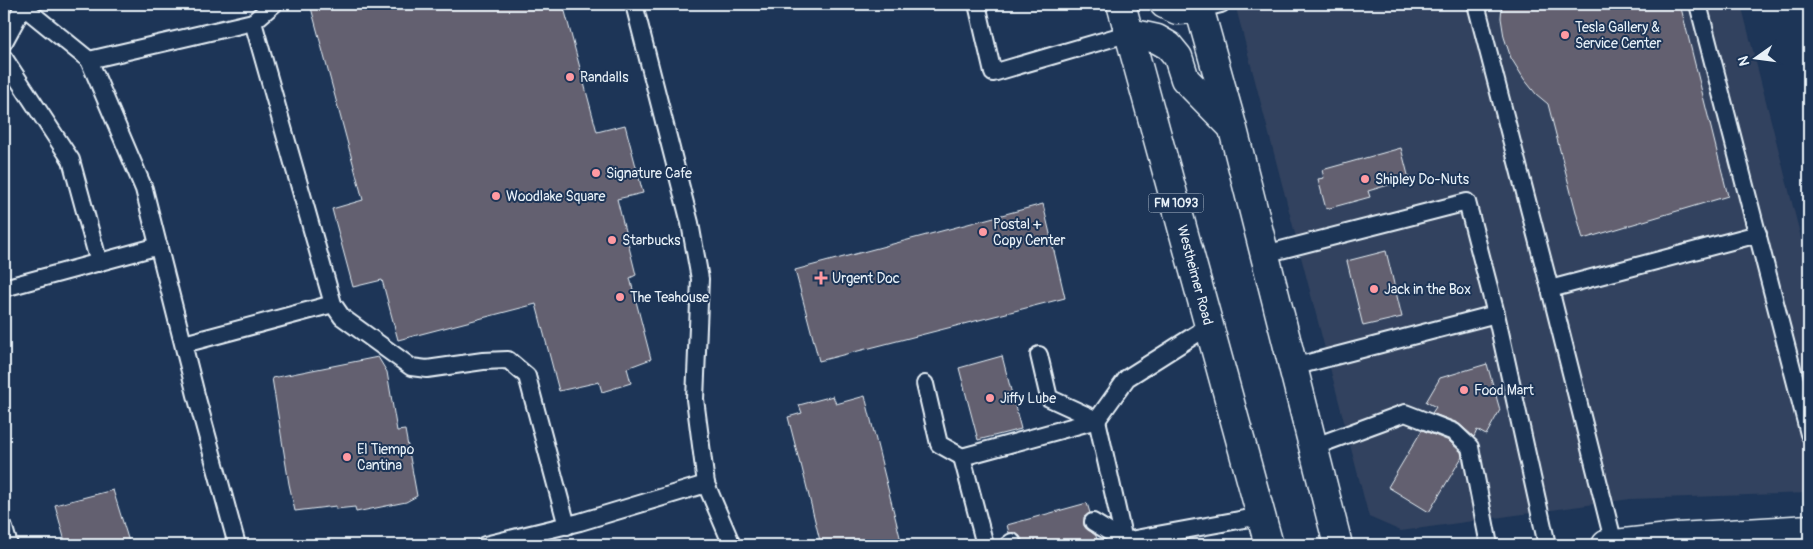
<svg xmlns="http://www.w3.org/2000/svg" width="1813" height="549" viewBox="0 0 1813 549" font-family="Pangolin,sans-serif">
<rect width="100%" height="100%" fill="#1d3557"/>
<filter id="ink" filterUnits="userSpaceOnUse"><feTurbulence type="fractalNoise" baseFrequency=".02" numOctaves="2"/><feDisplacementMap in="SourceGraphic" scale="10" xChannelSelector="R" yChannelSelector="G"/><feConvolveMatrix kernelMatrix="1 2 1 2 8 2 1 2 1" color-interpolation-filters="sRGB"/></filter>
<g filter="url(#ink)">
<path fill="#32425e" d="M1235 4H1741L1809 269V493L1630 499 1401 531 1369 517Z"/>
<g fill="#63606f" stroke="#e8f1f8">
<path d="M310 4H563L597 132 625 125 643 193 617 199 636 275 630 278 651 359 627 368 631 383 602 392 599 382 559 391 536 304 398 340 382 280 353 287 332 209 363 200Z"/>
<path d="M1502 4H1680L1728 196 1583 239 1548 104 1536 94 1524 79 1511 58 1504 37 1501 18Z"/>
<path d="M1401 148 1409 179 1368 191 1370 197 1326 209 1318 179 1324 178 1322 170Z"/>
<path d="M1043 204 1065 298 819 361 795 270Z"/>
<path d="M1386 251 1402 317 1363 326 1347 261Z"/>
<path d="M1002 356 1021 429 978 440 959 368Z"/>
<path d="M378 357 387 372 397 431 405 430 417 496 406 502 356 512 355 507 336 509V506L295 511 289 484 272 378Z"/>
<path d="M1487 364 1500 410 1486 435 1477 430 1474 437 1458 423 1432 413 1436 407 1426 402 1440 378Z"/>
<path d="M833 396 836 404 865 396 902 545H821L801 464H800L788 417 802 413 799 405Z"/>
<path d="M1422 430 1449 441 1461 452 1462 457 1429 512 1388 487Z"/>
<path d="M113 490 130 545H66L55 505Z"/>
<path d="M1087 503 1090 513 1084 517V526L1096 536 1099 545H1021L1022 540 1020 536 1015 533H1009L1007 525Z"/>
</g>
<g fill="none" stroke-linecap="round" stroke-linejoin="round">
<defs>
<g id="lane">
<path d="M20 4 89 60 144 189 196 395 237 545"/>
<path d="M274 4 253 22 333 304 342 317 411 367 427 369 483 361 508 360 527 376 567 526"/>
<path d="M634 4 690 223 700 279 695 399 706 484"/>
<path d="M977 4 993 73 1130 33"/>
<path d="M1476 4 1550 289 1614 544"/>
<path d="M1698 4 1809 434"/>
<path d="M1200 9 1221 4"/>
<path d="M4 42 23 7"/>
<path d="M4 58 71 160 99 263"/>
<path d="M89 60 253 22"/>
<path d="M1265 254 1467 202 1496 314 1547 545"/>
<path d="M4 288 159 246"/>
<path d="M1550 289 1758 234"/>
<path d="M184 344 333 304"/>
<path d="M1039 355 1049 398 1097 420 1127 378 1209 326"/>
<path d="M1293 367 1496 314"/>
<path d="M925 384 939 444 962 457"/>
<path d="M1313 447 1405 413 1454 432 1470 447 1489 545"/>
<path d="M1093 522 1124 541 1120 544"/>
<path d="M4 528 9 545"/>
<path d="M1124 541 1261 516"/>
<path d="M485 545 580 522 706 484 732 545"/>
<path d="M985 545 962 457 1097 420 1125 545"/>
<path d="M1008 545 1012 542"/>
</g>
<path id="secondary" d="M1606 545 1678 537 1809 529"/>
<g id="primary">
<path d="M1121 4 1269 545"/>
<path d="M1164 4 1177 10 1200 9"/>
<path d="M1198 4 1233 129 1338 545"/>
<path d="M1130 33 1157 39 1169 46 1178 57 1185 79 1231 126"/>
</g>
</defs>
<use href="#lane" stroke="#e8f1f8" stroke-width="20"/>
<use href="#secondary" stroke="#e8f1f8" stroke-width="31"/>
<use href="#primary" stroke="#e8f1f8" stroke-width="31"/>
<use href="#lane" stroke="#1d3557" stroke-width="16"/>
<use href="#secondary" stroke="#1d3557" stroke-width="28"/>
<use href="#primary" stroke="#1d3557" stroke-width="28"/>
</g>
</g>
<g fill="#ff9aa2" stroke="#1d3557" stroke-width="2">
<circle cx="1565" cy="35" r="5"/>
<circle cx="570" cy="77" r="5"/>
<circle cx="596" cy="173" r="5"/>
<circle cx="1365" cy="179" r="5"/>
<circle cx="496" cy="196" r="5"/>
<circle cx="983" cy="232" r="5"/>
<circle cx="612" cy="240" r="5"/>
<path d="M818.5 270.5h5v5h5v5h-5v5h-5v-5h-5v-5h5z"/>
<circle cx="1374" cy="289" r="5"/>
<circle cx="620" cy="297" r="5"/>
<circle cx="1464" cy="390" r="5"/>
<circle cx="990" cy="398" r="5"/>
<circle cx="347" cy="457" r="5"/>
</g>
<g text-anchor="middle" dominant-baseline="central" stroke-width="4" stroke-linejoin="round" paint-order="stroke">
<rect fill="#1d3557" stroke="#abb9c8" stroke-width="1" x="1148.5" y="193.5" width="55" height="19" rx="4"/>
<g font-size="12" font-weight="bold" fill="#e8f1f8">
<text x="1176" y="203">FM 1093</text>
</g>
<g font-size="14" fill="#e8f1f8" stroke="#1d3557" text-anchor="start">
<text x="1575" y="27">Tesla Gallery &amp;<tspan x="1575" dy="16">Service Center</tspan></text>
<text x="580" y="77">Randalls</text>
<text x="606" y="173">Signature Cafe</text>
<text x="1375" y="179">Shipley Do-Nuts</text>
<text x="506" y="196">Woodlake Square</text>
<text x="993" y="224">Postal +<tspan x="993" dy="16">Copy Center</tspan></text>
<text x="622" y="240">Starbucks</text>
<text x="832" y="278">Urgent Doc</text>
<text x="1384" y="289">Jack in the Box</text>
<text x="630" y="297">The Teahouse</text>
<text x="1474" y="390">Food Mart</text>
<text x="1000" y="398">Jiffy Lube</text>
<text x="357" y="449">El Tiempo<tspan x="357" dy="16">Cantina</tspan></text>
</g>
<g font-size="14" fill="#e8f1f8" stroke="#1d3557">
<text transform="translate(1195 275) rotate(75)">Westheimer Road</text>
</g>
</g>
<rect width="1813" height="549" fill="none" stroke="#1d3557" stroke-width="20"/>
<rect x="10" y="10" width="1793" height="529" fill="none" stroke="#e8f1f8" stroke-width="2" filter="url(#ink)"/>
<g transform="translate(1756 58) rotate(256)" stroke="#1d3557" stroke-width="4" paint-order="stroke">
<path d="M0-4L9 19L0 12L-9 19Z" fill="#e8f1f8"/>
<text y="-8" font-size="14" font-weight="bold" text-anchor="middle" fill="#e8f1f8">N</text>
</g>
</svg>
